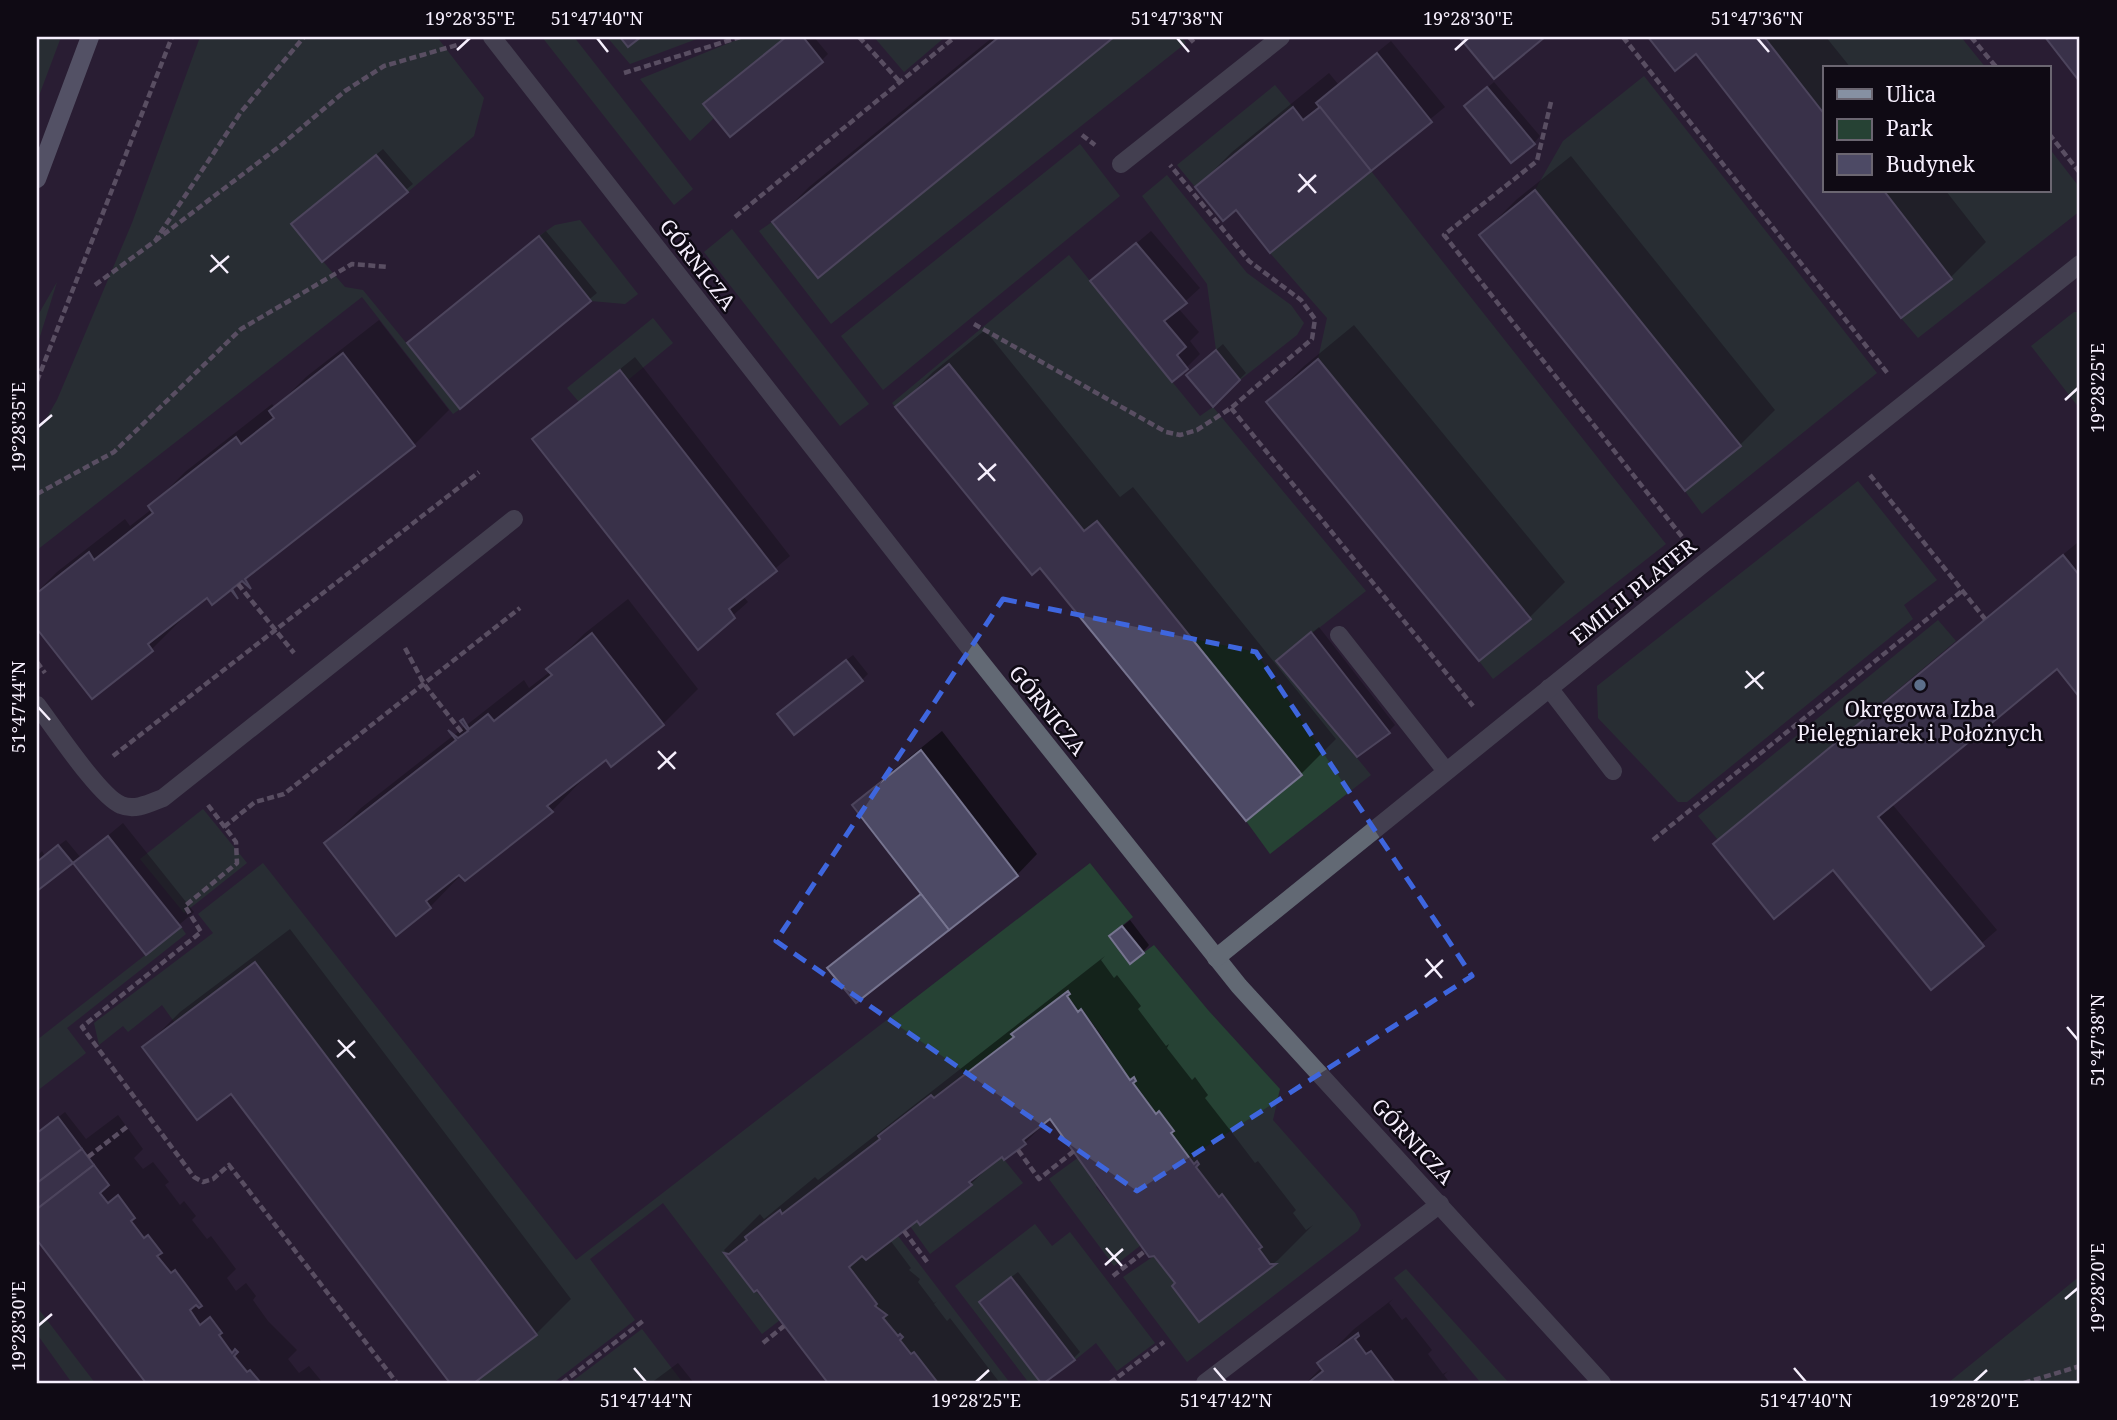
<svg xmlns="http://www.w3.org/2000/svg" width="2117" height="1420" viewBox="0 0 2117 1420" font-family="'Noto Serif',serif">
<rect width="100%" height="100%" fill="#291e33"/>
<g fill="#264234">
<path d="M37 37H61L37 101Z"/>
<path d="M200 37H437L484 98 474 136 408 192 376 155 291 224 345 287 363 290 460 409 453 414 362 297 37 550V434L57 400 132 223Z"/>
<path d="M542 37H574L693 189 674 205Z"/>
<path d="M607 37H620L628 47 641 37H702L630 64Z"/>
<path d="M744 37H786L703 103 714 118 690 141 640 79Z"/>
<path d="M874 37H945L904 72Z"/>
<path d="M1114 37H1181L1186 43 831 324 759 231 772 222 818 278Z"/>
<path d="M1764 37H1961L1986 68H1825V115Z"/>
<path d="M1644 76 1877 373 1702 514 1685 491 1741 446 1535 190 1563 141Z"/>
<path d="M1275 85 1293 107 1195 187 1177 165Z"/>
<path d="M1080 144 1120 196 883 390 841 336Z"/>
<path d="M2049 148 2080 188V211L1918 338 1901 318 1952 278 1884 191H2049Z"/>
<path d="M1371 171 1666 544 1493 679 1479 661 1531 618 1318 359 1327 318 1270 253Z"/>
<path d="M1167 175 1247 273 1291 305 1304 323 1297 335 1240 380 1216 350 1207 284 1142 196Z"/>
<path d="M580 220 638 294 625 304 591 301 539 236 555 225Z"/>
<path d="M732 229 869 404 840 426 704 252Z"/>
<path d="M1069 255 1200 416 1213 407 1366 591 1277 661 1371 775 1270 854 1246 821 1302 775 1097 521 1084 531 949 364 895 407 892 403Z"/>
<path d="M57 282 37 346V317Z"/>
<path d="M2074 312H2080V409L2031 346Z"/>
<path d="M653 318 673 343 628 380 620 370 579 402 567 388Z"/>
<path d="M1858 481 1937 580 1904 605 1913 619 1687 802H1678L1598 718 1597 686Z"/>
<path d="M1938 620 1956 641 1718 840 1698 816Z"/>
<path d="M203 809 247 863 184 913 140 859Z"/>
<path d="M263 863 576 1260 1090 863 1133 917 1109 936 1129 963 1154 945 1208 1010 1280 1089 1273 1120 1355 1213 1361 1225 1358 1231 1187 1362 1123 1277 1154 1256 1175 1283 1172 1286 1275 1264H1270L1259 1249 1262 1246 1223 1195 1219 1197 1196 1167 1199 1164H1194L1171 1133 1174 1131 1159 1111 1156 1114 1133 1083 1136 1081 1133 1078 1130 1080 1104 1045 1106 1042 1082 1009 1078 1012 1067 996V991L1012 1034 1014 1037 934 1098 931 1095 878 1136 880 1139 782 1214 779 1211 745 1236 747 1240 729 1254 724 1253 780 1320 762 1334 663 1203 590 1259 635 1320 553 1383H474L537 1335 175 1023 162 1005 128 1032 123 1026 99 1045 94 1023 213 933 198 914Z"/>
<path d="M181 927 186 934 67 1028 86 1053 37 1091V1040Z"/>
<path d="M1002 1157 1023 1183 930 1254 910 1226 917 1221 920 1224Z"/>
<path d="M1079 1157 1099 1184 1096 1187 1141 1245 1114 1266 1049 1179Z"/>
<path d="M1035 1224 1052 1246 1070 1232 1155 1343 1117 1371 1096 1343 1075 1360 1011 1277 979 1302 1041 1383H1029L955 1286Z"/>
<path d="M898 1236 1010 1383H938L914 1352 911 1354 900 1340 903 1337 898 1336 883 1318 886 1315 881 1314 875 1306 877 1304 849 1267 862 1256 866 1260Z"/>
<path d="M1406 1269 1509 1383H1481L1394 1278Z"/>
<path d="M2080 1276V1383H1948Z"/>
<path d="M37 1307 95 1383H72L37 1334Z"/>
<path d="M642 1329 683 1383H570Z"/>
</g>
<g fill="#0007">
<path d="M787 37H814L828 54 822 60 712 97Z"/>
<path d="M993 37H1111L818 275 774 222 809 187Z"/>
<path d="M1650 37H1826L1851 68H1825V191H1946L1986 242 1951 277 1902 316 1696 52 1675 68Z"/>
<path d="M1391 41 1445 107 1270 250 1237 208 1197 187 1232 152 1329 73 1338 84Z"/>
<path d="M1494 82 1540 136 1534 143 1473 100Z"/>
<path d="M383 149 413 184 322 259 299 218Z"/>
<path d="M1571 156 1775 410 1740 445 1481 235 1516 200Z"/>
<path d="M546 231 597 293 460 406 416 337Z"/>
<path d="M1151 231 1200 288 1178 308 1199 332 1190 341 1200 354 1187 367 1092 281Z"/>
<path d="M379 320 449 410 414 445 186 612 187 614 152 649 92 697 37 627V592L57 572 125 519 130 526 152 509 150 507 185 472 272 404 275 408 306 377Z"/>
<path d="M1354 325 1565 582 1530 617 1479 659 1268 402 1303 367Z"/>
<path d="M985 330 1120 497 1133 487 1336 739 1301 774 1246 819 1041 565 898 407 933 372Z"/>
<path d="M1223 344 1246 373 1213 404 1195 368Z"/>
<path d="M635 357 790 556 743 596 748 602 712 634 533 439Z"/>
<path d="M2077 543 2080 546V695L2057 667 1892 804 1997 930 1931 987 1833 868 1729 831Z"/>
<path d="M628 599 698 689 663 724 606 757 585 774 586 776 552 811 461 875 430 907 326 843 361 808 524 680 529 688 551 671 549 669 584 634Z"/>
<path d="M1319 627 1395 725 1388 732 1285 654Z"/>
<path d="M853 655 868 674 862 680 786 707Z"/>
<path d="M942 731 1037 854 1017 875 857 1001 830 968 922 892 854 805 875 785Z"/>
<path d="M123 823 194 912 146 953 74 861 37 889V856L42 851 45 856 66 840 81 858Z"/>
<path d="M1130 920 1149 945 1143 952 1118 930Z"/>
<path d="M290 929 571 1299 536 1334 471 1383H452L232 1092 145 1047 180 1012Z"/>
<path d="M1105 956 1101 960 1114 978 1117 975 1141 1006 1138 1009 1166 1046 1169 1044 1167 1048 1192 1080 1195 1077 1208 1095 1205 1098 1230 1130 1233 1128 1230 1130 1255 1163 1258 1161 1296 1210 1293 1213 1306 1230 1313 1225 1278 1260 1200 1319 1177 1283 1051 1117 1025 1143 1002 1154 971 1184 890 1240 911 1268 909 1270 920 1279 918 1282 934 1303 937 1301 934 1304 947 1321 950 1318 1000 1383H831L757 1287 754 1290 724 1250 760 1214 764 1219 815 1177 818 1180Z"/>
<path d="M65 1112 86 1139 118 1115 143 1149 134 1158 143 1169 153 1162 169 1182 165 1185 180 1205 184 1201 196 1216 192 1220 207 1239 211 1236 236 1269 227 1278 236 1291 246 1283 256 1296 253 1300 268 1321 297 1350 288 1359 299 1373 309 1366 323 1383H149L37 1237V1134Z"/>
<path d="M1018 1272 1080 1352 1074 1358 987 1295Z"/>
<path d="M1393 1299 1389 1303 1402 1320 1406 1317 1432 1350 1428 1354 1443 1374 1448 1371 1444 1375 1450 1383H1306L1322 1367 1319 1364 1354 1329Z"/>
<path d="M678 1363 694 1383H651Z"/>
</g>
<g fill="#4d4a65" stroke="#76748f" stroke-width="2">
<path d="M620 37H641L628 47Z"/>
<path d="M786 37H803L823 62 730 137 703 104Z"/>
<path d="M999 37H1114L818 278 772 222Z"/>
<path d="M1459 37H1545L1494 79Z"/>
<path d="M1648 37H1764L1825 115V191H1884L1952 279 1901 318 1696 54 1675 71Z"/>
<path d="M2045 37H2080V82Z"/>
<path d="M1377 53 1432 122 1371 171 1316 103Z"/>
<path d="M1487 87 1535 144 1511 163 1464 106Z"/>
<path d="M1293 107 1303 120 1320 107 1371 171 1270 253 1236 210 1223 221 1195 187Z"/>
<path d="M376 155 408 192 322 262 291 224Z"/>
<path d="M1535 190 1741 446 1685 491 1479 235Z"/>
<path d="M539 236 591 301 460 409 407 343Z"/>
<path d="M1136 243 1187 303 1164 321 1186 347 1177 355 1188 369 1172 382 1090 281Z"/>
<path d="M1216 350 1240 380 1213 407 1186 375Z"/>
<path d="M343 353 415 446 245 579 251 589 242 581 232 589 238 599 231 590 212 605 207 598 148 644 153 651 92 699 37 629V593L89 552 94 560 153 513 148 506 236 437 241 444 274 418 269 411Z"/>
<path d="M1318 359 1531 619 1479 661 1266 402Z"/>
<path d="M949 364 1084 531 1097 521 1302 775 1246 821 1040 568 1032 575 895 407Z"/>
<path d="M620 370 777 571 729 609 735 618 698 650 532 439Z"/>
<path d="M2063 555 2080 576V698L2057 669 1878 817 1984 946 1931 990 1833 870 1774 919 1713 844Z"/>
<path d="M1311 632 1390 733 1357 757 1276 661Z"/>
<path d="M592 633 664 725 611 767 606 760 547 806 553 812 465 881 459 875 426 901 431 908 396 936 324 843 456 740 448 730 458 738 468 731 460 721 463 719 469 729 488 714 494 721 552 675 546 669Z"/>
<path d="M846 660 863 681 794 735 777 714Z"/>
<path d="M921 750 1018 876 949 930 852 805Z"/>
<path d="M108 836 181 927 146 955 73 863Z"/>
<path d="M58 845 73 863 37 891V859L38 861Z"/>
<path d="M921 894 949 930 856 1003 827 968Z"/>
<path d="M1122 926 1144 953 1130 964 1109 936Z"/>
<path d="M255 962 537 1335 474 1383H450L231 1094 197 1120 142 1047Z"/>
<path d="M1068 991 1070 994 1067 996 1078 1012 1081 1009 1130 1080 1134 1077 1136 1081 1133 1083 1156 1114 1159 1111 1174 1131 1171 1133 1194 1164 1197 1161 1199 1164 1196 1167 1219 1197 1222 1194 1262 1247 1259 1249 1270 1264H1276L1199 1322 1172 1286 1175 1283 1154 1256 1149 1257 1050 1119 1023 1140 1026 1144 1004 1160 1002 1157 969 1182 972 1185 920 1225 917 1221 866 1260 862 1256 849 1267 877 1304 875 1306 887 1315 883 1318 898 1336 900 1334 903 1337 900 1340 911 1354 914 1352 938 1383H828L757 1290 754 1292 724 1253 729 1254 747 1240 745 1237 780 1210 782 1214 880 1139 878 1136 931 1095 934 1098 1014 1037 1011 1034Z"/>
<path d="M58 1117 82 1149 37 1183V1133Z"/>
<path d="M82 1149 94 1165 37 1209V1183Z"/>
<path d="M94 1165 109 1185 100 1193 108 1203 118 1195 135 1218 131 1221 144 1238 148 1235 162 1253 157 1256 171 1273 175 1270 202 1306 199 1308 196 1305 190 1310 200 1325 210 1317 222 1333 219 1335 232 1353 235 1349 238 1352 234 1356 247 1372 250 1370 261 1383H146L37 1240V1209Z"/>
<path d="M1011 1277 1075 1360 1044 1383H1041L979 1302Z"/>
<path d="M1358 1333 1359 1336 1355 1339 1366 1354 1371 1351 1395 1383H1308L1323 1371 1317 1363Z"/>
</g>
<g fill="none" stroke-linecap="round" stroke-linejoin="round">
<g stroke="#92899b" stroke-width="4.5" stroke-dasharray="7 3.5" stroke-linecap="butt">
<path d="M859 37 900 82"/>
<path d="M1189 37 1195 44"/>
<path d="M1623 37 1889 375"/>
<path d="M1971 37 1997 68"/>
<path d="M624 73 740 37"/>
<path d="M1551 102 1537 161 1444 235 1683 538"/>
<path d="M2049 134 2080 173"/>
<path d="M1082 135 1095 145"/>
<path d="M735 217 955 37"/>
<path d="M155 241 280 146 345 91 384 66 457 45"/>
<path d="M95 285 155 241 241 112 304 37"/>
<path d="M974 324 1166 432 1180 435 1197 430 1231 408 1312 339 1315 319 1301 300 1249 261 1170 165"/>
<path d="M37 381 172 37"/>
<path d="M1231 408 1473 706"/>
<path d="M1870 475 1985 619"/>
<path d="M37 494 114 452 241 329 352 264 389 267"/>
<path d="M238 584 294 653"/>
<path d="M405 648 424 684 463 734"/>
<path d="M37 662 45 673"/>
<path d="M113 756 479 472"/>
<path d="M208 805 236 842 237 863 185 906 201 932 82 1027 194 1177 203 1182 213 1179 229 1165 397 1383"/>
<path d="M224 827 255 802 284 794 520 608"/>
<path d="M1653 840 1962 591"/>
<path d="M1018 1150 1039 1179 1074 1151"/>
<path d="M88 1157 128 1126"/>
<path d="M904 1231 928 1263"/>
<path d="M1113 1276 1145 1251"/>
<path d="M763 1343 784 1326"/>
<path d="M562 1383 643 1321"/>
<path d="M1110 1383 1164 1342"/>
<path d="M2024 1383 2080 1366"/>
</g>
<g stroke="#626974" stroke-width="18">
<path d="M1339 635 1446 771"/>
<path d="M1549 688 1613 771"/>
<path d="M37 705C53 726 100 797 121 805 135 811 150 803 163 798L514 519"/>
<path d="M1205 1383 1440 1204"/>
</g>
<g stroke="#626974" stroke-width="18">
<path d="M492 37 976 656 1239 986 1602 1383"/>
<path d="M1121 164 1281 37"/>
<path d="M1216 958 1703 564 2080 264"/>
</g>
<path stroke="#8691a2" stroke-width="18" d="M37 179 90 37"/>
</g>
<path d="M0 0H2117V1420H0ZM1003 599 1256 652 1472 976 1137 1191 776 941Z" fill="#291e33" fill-opacity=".55" fill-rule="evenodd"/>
<path fill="none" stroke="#3e66de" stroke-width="5" stroke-dasharray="14 9" stroke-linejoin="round" d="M1003 599 1256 652 1472 976 1137 1191 776 941Z"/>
<path fill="none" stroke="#f6effd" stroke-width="2.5" d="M597 38 608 52M1177 38 1189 52M1757 38 1769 52M457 50 470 38M1455 50 1468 38M1299 174 1316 193M1298 192 1316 175M211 255 228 273M210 272 229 256M2065 400 2078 388M38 427 52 415M979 463 995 481M978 480 996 464M1746 671 1763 689M1745 688 1764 672M38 707 50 720M658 751 675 769M658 769 676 752M1426 959 1442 978M1425 977 1443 960M2067 1027 2078 1040M338 1040 355 1058M337 1057 355 1041M1106 1248 1122 1266M1105 1265 1123 1249M2065 1299 2078 1288M38 1326 52 1314M634 1368 646 1382M1214 1368 1226 1382M1794 1368 1806 1382M976 1382 989 1370M1974 1382 1987 1370"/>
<circle fill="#5c6f8a" stroke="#0f0a14" stroke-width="2.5" cx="1920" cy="685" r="7"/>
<g text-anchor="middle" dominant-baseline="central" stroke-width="5" stroke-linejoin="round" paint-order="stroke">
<g font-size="21" fill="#f6effd" stroke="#0f0a14">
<text transform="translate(698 264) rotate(52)">GÓRNICZA</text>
<text transform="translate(1633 591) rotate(-39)">EMILII PLATER</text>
<text transform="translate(1048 710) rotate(51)">GÓRNICZA</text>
<text transform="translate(1413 1141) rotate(47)">GÓRNICZA</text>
</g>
<g font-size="21" fill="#f6effd" stroke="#0f0a14">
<text x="1920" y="709">Okręgowa Izba<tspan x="1920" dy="24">Pielęgniarek i Położnych</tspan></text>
</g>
</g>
<rect width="2117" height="1420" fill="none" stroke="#0f0a14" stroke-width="77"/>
<rect x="1823" y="66" width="228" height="126" fill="#0f0a14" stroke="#6b6671" stroke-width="2"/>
<rect x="1837" y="89" width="35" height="10" fill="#8691a2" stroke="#6b6671" stroke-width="2"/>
<text x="1886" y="102" font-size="21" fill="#f6effd">Ulica</text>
<rect x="1837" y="119" width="35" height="21" fill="#264234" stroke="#6b6671" stroke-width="2"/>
<text x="1886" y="136" font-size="21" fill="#f6effd">Park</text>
<rect x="1837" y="154" width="35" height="21" fill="#4d4a65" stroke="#6b6671" stroke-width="2"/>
<text x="1886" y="172" font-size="21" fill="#f6effd">Budynek</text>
<rect x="38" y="38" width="2040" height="1344" fill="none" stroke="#f6effd" stroke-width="2.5"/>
<g font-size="18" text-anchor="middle" fill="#f6effd">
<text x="470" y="25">19°28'35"E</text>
<text x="597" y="25">51°47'40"N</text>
<text x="1177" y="25">51°47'38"N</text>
<text x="1468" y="25">19°28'30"E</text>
<text x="1757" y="25">51°47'36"N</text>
<text transform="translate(2098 388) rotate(-90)" y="6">19°28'25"E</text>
<text transform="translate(19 427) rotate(-90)" y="6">19°28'35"E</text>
<text transform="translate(19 707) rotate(-90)" y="6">51°47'44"N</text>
<text transform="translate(2098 1040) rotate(-90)" y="6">51°47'38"N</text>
<text transform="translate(2098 1288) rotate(-90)" y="6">19°28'20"E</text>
<text transform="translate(19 1326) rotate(-90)" y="6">19°28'30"E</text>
<text x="646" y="1407">51°47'44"N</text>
<text x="976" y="1407">19°28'25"E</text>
<text x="1226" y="1407">51°47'42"N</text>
<text x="1806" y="1407">51°47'40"N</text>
<text x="1974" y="1407">19°28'20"E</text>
</g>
</svg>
